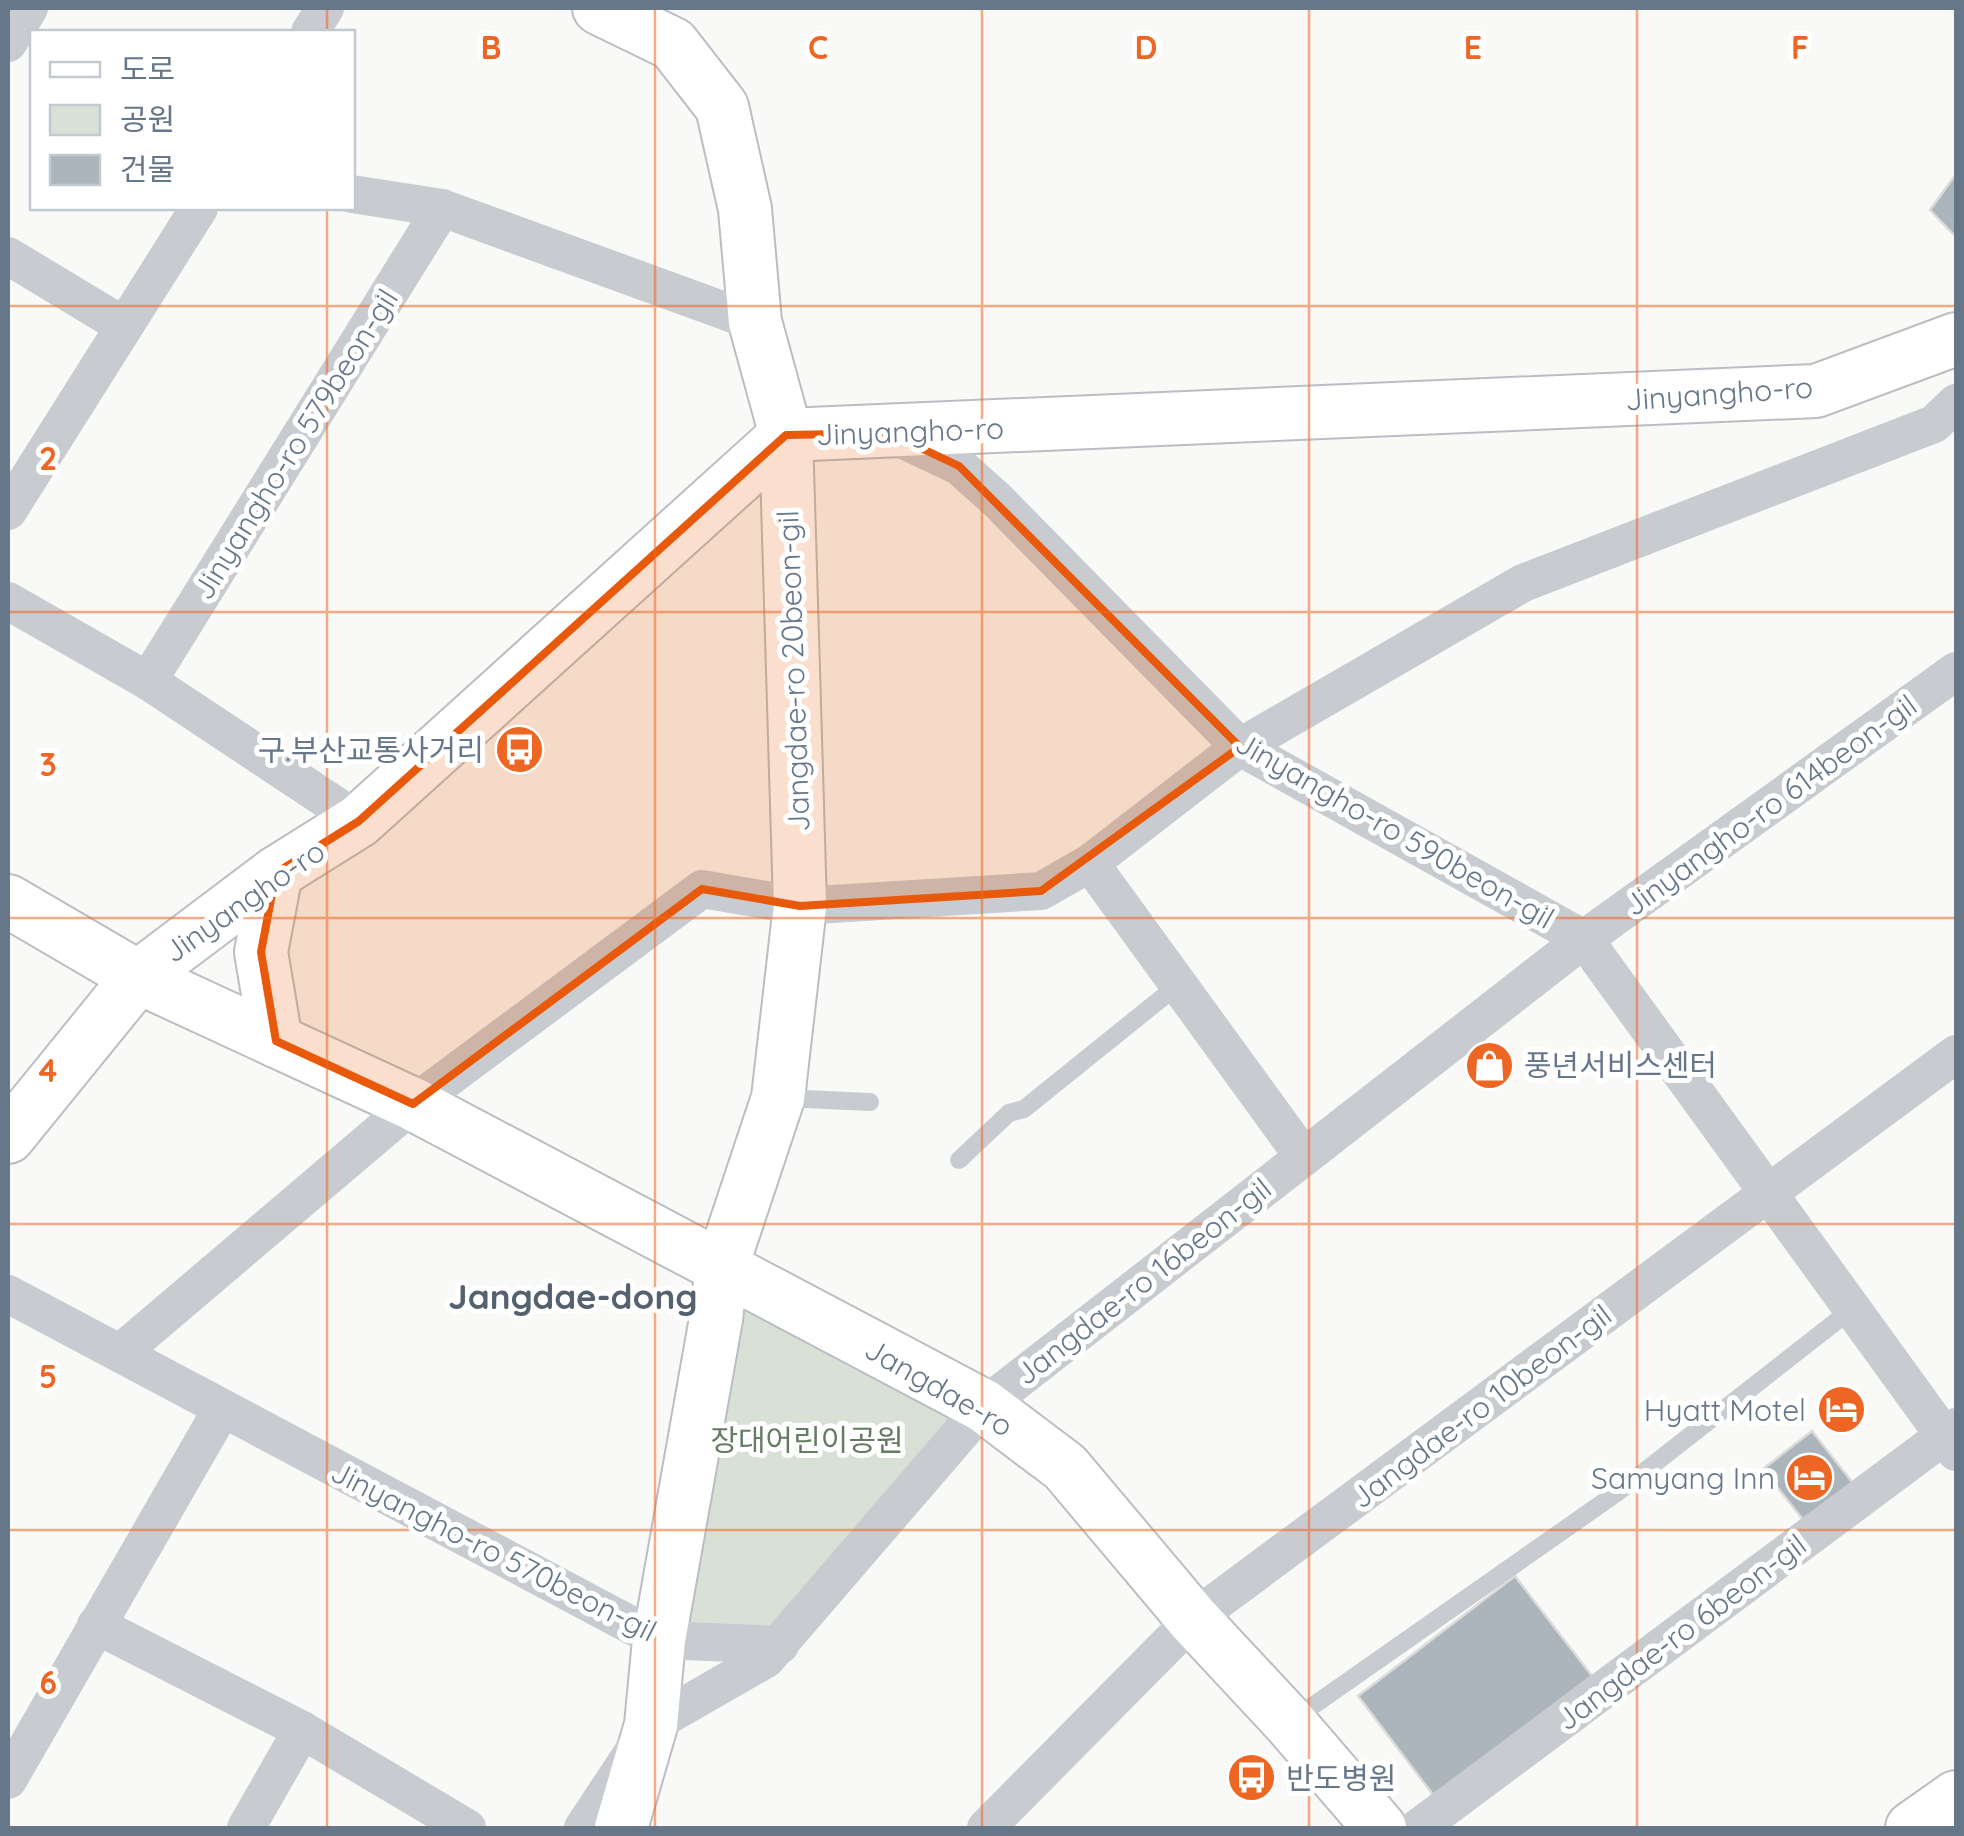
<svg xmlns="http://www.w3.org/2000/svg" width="1964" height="1836" viewBox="0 0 1964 1836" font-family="Quicksand,'Noto Sans KR',sans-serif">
<rect width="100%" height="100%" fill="#f9faf7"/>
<path fill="#d9e0d6" d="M722 1266 984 1406 780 1645 659 1640Z"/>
<g fill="#adb5bc" stroke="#dbdcd9" stroke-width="2.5">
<path d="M1956 174V237L1930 210Z"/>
<path d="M1812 1431 1856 1487 1808 1526 1763 1469Z"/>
<path d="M1515 1576 1592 1676 1434 1796 1358 1696Z"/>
</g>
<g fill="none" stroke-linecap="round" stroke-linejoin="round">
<defs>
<g id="secondary">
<path d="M599 8 673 44 722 107 745 209 755 322 786 435 800 906 778 1098 722 1266 716 1319 659 1640 651 1725 621 1828"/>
<path d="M276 873 261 952 276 1041"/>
<path d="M8 901 138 977 413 1104 984 1406 1065 1467 1193 1619 1289 1722 1380 1828"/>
<path d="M8 1137 138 977 276 873 359 821 786 435 1816 391 1956 339"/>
<path d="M1912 1828 1956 1797"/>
</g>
</defs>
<use href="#secondary" stroke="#babec4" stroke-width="56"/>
<g stroke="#c8cbcf" stroke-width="18">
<path d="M781 1098 870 1102"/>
<path d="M959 1160 1009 1113 1024 1109 1178 985"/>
<path d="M1294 1719 1618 1492 1852 1309"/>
</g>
<g stroke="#c8cbcf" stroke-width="38">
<path d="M310 32 325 8"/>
<path d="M8 43 29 8"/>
<path d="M352 194 442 208 755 322"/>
<path d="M8 256 124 326"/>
<path d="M891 434 959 466 997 500 1240 747 1584 939 1956 1452"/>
<path d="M8 511 199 208"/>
<path d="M8 601 148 681 359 821"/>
<path d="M148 681 442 208"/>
<path d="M1090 863 1303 1156"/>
<path d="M8 1294 659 1640 780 1645"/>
<path d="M120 1353 413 1104 702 889 800 906 1041 891 1090 863 1240 747 1523 583 1934 424 1956 403"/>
<path d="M96 1625 302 1730 467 1828"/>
<path d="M8 1780 222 1409"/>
<path d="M246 1828 302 1730"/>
<path d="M583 1828 651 1725 766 1659 984 1406 1584 939 1956 671"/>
<path d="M986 1828 1193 1619 1956 1054"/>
<path d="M1418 1828 1956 1427"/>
</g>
<use href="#secondary" stroke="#fff" stroke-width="52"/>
</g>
<path fill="#e8590c" fill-opacity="0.2" stroke="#e8590c" stroke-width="8" stroke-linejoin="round" d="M889 433 959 466 1240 747 1041 891 800 906 702 889 413 1104 276 1041 261 952 276 873 359 821 786 435Z"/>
<path fill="none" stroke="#ee6623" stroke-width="2.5" stroke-opacity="0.55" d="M327 8V32M655 8V1828M982 8V1828M1309 8V1828M1637 8V1828M327 208V1828M8 306H1956M8 612H1956M8 918H1956M8 1224H1956M8 1530H1956"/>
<defs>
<symbol id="bus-disc" viewBox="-11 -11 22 22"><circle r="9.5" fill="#ee6623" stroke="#fff"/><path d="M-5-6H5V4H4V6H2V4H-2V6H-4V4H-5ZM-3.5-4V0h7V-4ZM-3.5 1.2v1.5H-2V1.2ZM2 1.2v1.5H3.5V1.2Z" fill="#fff"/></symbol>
<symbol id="shop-disc" viewBox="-11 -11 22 22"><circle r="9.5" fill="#ee6623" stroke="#fff"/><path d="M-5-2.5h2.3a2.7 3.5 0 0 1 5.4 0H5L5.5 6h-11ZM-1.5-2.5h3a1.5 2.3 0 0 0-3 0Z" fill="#fff"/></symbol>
<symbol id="hotel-disc" viewBox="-11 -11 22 22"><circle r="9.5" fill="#ee6623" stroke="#fff"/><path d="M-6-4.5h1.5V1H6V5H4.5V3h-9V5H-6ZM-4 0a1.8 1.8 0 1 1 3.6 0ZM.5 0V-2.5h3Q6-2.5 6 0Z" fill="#fff"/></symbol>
</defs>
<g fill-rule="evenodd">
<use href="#bus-disc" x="492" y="722" width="55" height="55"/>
<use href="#shop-disc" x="1462" y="1038" width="55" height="55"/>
<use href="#hotel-disc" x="1814" y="1382" width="55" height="55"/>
<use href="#hotel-disc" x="1782" y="1450" width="55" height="55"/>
<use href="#bus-disc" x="1224" y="1750" width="55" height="55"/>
</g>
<g text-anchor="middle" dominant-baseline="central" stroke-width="10" stroke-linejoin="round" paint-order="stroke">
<g font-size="30" fill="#67778a" stroke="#fff">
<text transform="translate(1719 393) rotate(-4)">Jinyangho-ro</text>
<text transform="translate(910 431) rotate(-2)">Jinyangho-ro</text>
<text transform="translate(295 444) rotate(-58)">Jinyangho-ro 579beon-gil</text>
<text transform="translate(793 671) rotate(-92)">Jangdae-ro 20beon-gil</text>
<text transform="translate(1770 805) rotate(-36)">Jinyangho-ro 614beon-gil</text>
<text transform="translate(1395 830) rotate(30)">Jinyangho-ro 590beon-gil</text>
<text transform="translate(244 901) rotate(-35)">Jinyangho-ro</text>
<text transform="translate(1143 1281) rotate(-38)">Jangdae-ro 16beon-gil</text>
<text transform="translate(939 1387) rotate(30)">Jangdae-ro</text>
<text transform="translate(1481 1406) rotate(-37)">Jangdae-ro 10beon-gil</text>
<text transform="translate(494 1551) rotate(27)">Jinyangho-ro 570beon-gil</text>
<text transform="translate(1681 1632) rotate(-37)">Jangdae-ro 6beon-gil</text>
</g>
<g font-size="30" fill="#67778a" stroke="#fff" text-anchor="end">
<text x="484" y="750">구.부산교통사거리</text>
<text x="1524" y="1065" text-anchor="start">풍년서비스센터</text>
<text x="1806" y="1410">Hyatt Motel</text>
<text x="1775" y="1478">Samyang Inn</text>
<text x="1286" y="1778" text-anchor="start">반도병원</text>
</g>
<g font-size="30" fill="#657b62" stroke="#fff">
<text x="807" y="1440">장대어린이공원</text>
</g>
<g font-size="35" font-weight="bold" fill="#55616f" stroke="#fff">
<text x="573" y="1296">Jangdae-dong</text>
</g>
</g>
<g font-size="32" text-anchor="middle" font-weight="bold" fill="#ee6623" stroke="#fff" stroke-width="10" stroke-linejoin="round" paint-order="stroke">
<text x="491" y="59">B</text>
<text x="818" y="59">C</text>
<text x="1146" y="59">D</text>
<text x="1473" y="59">E</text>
<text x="1800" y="59">F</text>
<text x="48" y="470">2</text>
<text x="48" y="776">3</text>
<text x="48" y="1082">4</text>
<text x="48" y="1388">5</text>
<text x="48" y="1694">6</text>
</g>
<rect width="1964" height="1836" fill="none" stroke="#67778a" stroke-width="20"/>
<rect x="30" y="30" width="325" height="180" fill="#ffffff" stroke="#c2c9d0" stroke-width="2.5"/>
<rect x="50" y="62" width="50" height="15" fill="#ffffff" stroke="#c2c9d0" stroke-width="2.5"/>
<text x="120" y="80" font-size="30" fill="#67778a">도로</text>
<rect x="50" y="105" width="50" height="30" fill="#d9e0d6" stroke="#c2c9d0" stroke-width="2.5"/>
<text x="120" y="130" font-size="30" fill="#67778a">공원</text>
<rect x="50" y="155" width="50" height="30" fill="#adb5bc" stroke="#c2c9d0" stroke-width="2.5"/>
<text x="120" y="180" font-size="30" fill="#67778a">건물</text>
</svg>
